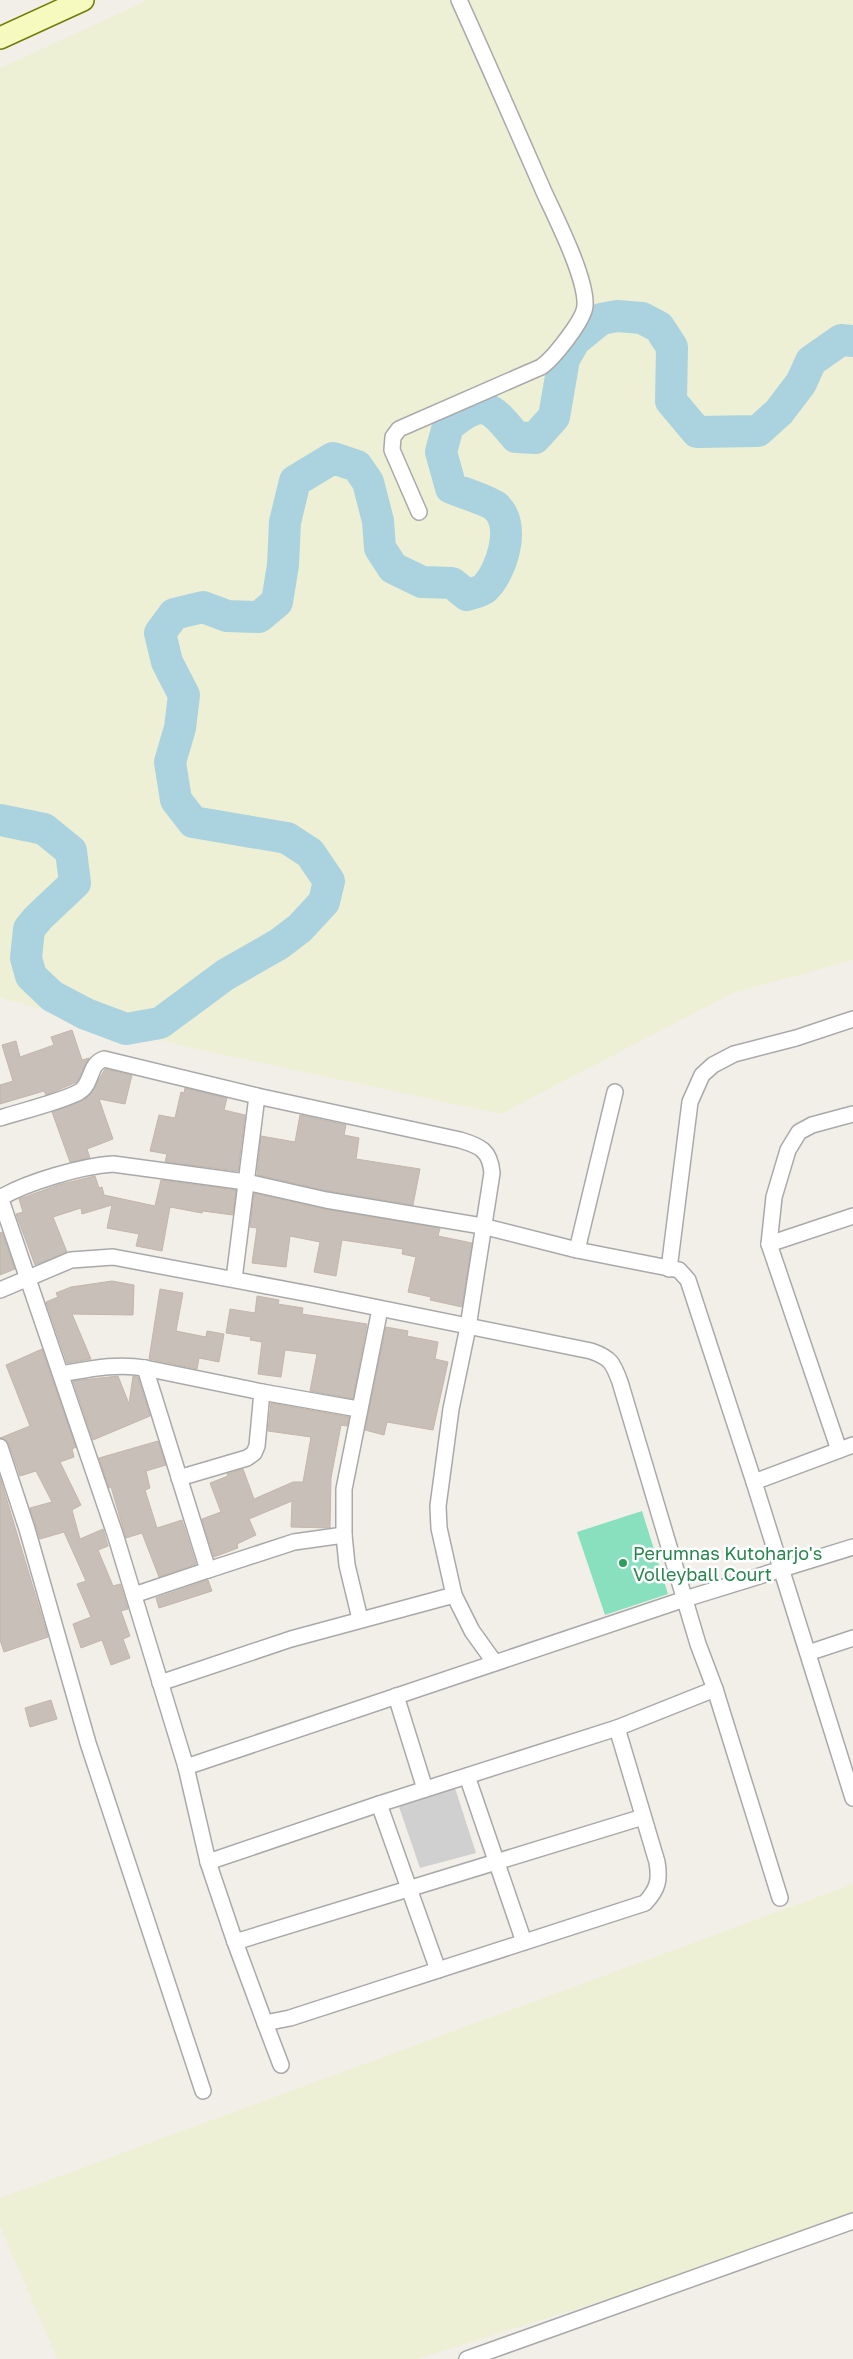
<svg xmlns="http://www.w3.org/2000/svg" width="853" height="2359" viewBox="0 0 853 2359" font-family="'Golos Text',sans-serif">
<rect width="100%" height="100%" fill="#f2efe9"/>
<path fill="#d0d0d0" d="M455 1788 476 1853 420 1868 398 1804Z"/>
<g fill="#eef0d5">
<path d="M148 0H853V960L733 993 501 1114 192 1048 0 998V68Z"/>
<path d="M853 1884V2222L417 2359H57L0 2226V2198Z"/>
</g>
<path fill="#88e0be" d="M642 1511 668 1594 605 1615 577 1532Z"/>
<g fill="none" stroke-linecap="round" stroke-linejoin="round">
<path stroke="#aad3df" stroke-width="32" d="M0 820 44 829 71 851 75 883 38 918 29 929 26 958 31 976 52 996 86 1014 126 1029 160 1023 225 975 279 944 300 928 324 902 329 881 310 853 287 838 193 822 176 800 170 762 180 728 184 695 167 662 160 633 174 614 203 607 227 616 259 617 277 602 283 565 285 522 295 481 333 458 357 466 368 482 378 521 380 548 393 568 422 582 452 583 467 595C472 593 481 592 485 588 502 571 517 524 495 506 489 501 461 492 451 488L441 452 448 426C483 398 489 404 516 437L535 438 554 417 564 359 575 340 601 319 617 316 642 318 659 327 672 347 671 401 697 432 758 431 779 412 801 383 811 361 841 340 853 341"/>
</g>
<g fill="#c7bfb8" stroke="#c4b6ab">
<path d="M72 1030 82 1060 89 1058 77 1082 46 1095 44 1091 0 1104V1085L13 1081 2 1045 16 1041 20 1057 54 1045 51 1037Z"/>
<path d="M105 1069 132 1075 125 1104 99 1099 113 1139 87 1149 90 1158 70 1162 52 1112 75 1104 89 1096Z"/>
<path d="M185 1088 227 1098 224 1110 245 1115 238 1171 165 1162 167 1154 150 1151 159 1115 175 1118 181 1092 184 1093Z"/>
<path d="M300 1115 346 1125 344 1135 359 1138 356 1159 420 1169 413 1205 328 1191 257 1175 261 1136 295 1142Z"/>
<path d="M95 1176 99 1188 102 1187 104 1195 155 1206 161 1180 236 1190 233 1215 203 1211 202 1213 170 1207 162 1251 136 1246 139 1234 107 1228 112 1205 82 1214 81 1208 53 1217 67 1252 35 1265 16 1214 23 1212 19 1199 58 1185Z"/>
<path d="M254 1193 324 1209 440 1228 438 1236 472 1243 462 1307 430 1300 431 1297 408 1292 416 1257 402 1254 403 1249 342 1240 336 1276 314 1272 320 1242 290 1236 286 1267 252 1263 257 1228 250 1227Z"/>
<path d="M2 1232 15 1269 0 1275V1233Z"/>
<path d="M112 1281 134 1285 133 1315 72 1314 91 1359 67 1363 46 1302 58 1297 56 1293 71 1287Z"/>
<path d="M160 1289 183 1293 176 1331 206 1337 207 1331 224 1334 219 1362 199 1358 197 1369 149 1359Z"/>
<path d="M257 1296 279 1300 278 1304 303 1308 302 1314 367 1324 353 1399 310 1391 317 1354 285 1350 281 1377 258 1374 262 1342 250 1340 251 1337 226 1333 230 1309 255 1313Z"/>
<path d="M386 1327 408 1331 407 1336 438 1342 435 1359 448 1362 433 1430 387 1422 384 1435 365 1430Z"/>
<path d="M42 1349 76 1447 72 1449 74 1457 60 1462 81 1505 72 1510 80 1539 103 1529 108 1546 98 1550 113 1586 120 1584 128 1609 121 1611 130 1636 123 1639 130 1658 111 1665 102 1640 81 1648 73 1624 91 1617 77 1584 86 1581 64 1532 40 1539 30 1508 52 1502 36 1471 20 1476 9 1444 6 1440 0 1438 30 1426 6 1365Z"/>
<path d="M118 1376 129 1404 133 1376 138 1377 150 1416 93 1440 73 1381Z"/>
<path d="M271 1403 349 1417 347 1426 341 1425 331 1478 330 1528 291 1527 292 1501 249 1519 256 1535 237 1544 238 1548 214 1557 202 1519 221 1512 210 1483 228 1476 227 1474 243 1469 254 1499 293 1482H303L311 1437 268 1431Z"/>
<path d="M158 1441 166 1465 146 1471 150 1488 145 1490 157 1528 182 1520 196 1564 159 1577 142 1533 126 1538 111 1487 109 1488 99 1458Z"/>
<path d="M0 1477 48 1637 4 1652 0 1640Z"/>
<path d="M208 1580 212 1591 159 1608 156 1598Z"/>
<path d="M51 1700 57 1719 30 1727 25 1708Z"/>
</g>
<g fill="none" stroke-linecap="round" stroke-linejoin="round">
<defs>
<g id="street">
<path d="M419 512 392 450 393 437 399 429 541 367C553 359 584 320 585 306 587 279 556 218 544 192 516 128 488 64 459 0"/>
<path d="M0 1118C22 1111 60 1102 79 1092 93 1084 88 1064 104 1059L257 1096 460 1140C480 1146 490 1150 492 1173L468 1327 451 1409 438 1506 439 1528 454 1595 472 1631 495 1663"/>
<path d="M0 1197 115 1534 186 1767 208 1862 235 1942 265 2023 290 2018 645 1903C658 1889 660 1880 657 1862L617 1728"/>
<path d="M0 1198C27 1182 82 1166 113 1164L246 1182 326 1200 482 1226 577 1250 679 1270 688 1280 754 1482 853 1798"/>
<path d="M769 1244 853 1216"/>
<path d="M577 1250 615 1092"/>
<path d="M669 1269 690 1102 702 1075 713 1065 734 1054 796 1038 853 1019"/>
<path d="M234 1279 257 1096"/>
<path d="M0 1290 71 1260 113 1257 315 1295 591 1351C611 1358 613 1363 620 1382L698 1644 715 1689 780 1898"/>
<path d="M145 1368 262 1392 358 1409"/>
<path d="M61 1374C90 1369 116 1363 145 1368L208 1570 294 1542 344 1535"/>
<path d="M0 1447 27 1529 88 1743 203 2091"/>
<path d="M839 1450 769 1244 774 1197 788 1150 799 1132 812 1125 853 1114"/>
<path d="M179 1478 247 1458 254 1453 257 1446 262 1392"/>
<path d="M754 1482 853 1445"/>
<path d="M134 1595 208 1570"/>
<path d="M360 1619 347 1565 344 1535V1489L380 1309"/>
<path d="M808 1653 853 1638"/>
<path d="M160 1683 291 1639 454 1595"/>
<path d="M396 1696 425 1789"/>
<path d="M186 1767 685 1599 853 1547"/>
<path d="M467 1776 524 1942"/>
<path d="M379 1804 438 1970"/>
<path d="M208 1862 379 1804 617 1728 715 1689"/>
<path d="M235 1942 643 1817"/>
<path d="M265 2023 281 2065"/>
<path d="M467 2359 853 2221"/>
</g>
<path id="secondary" d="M0 38 83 0"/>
</defs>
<use href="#street" stroke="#a9a9a9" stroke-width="18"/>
<use href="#secondary" stroke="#707d05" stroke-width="24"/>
<use href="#street" stroke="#fff" stroke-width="15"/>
<use href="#secondary" stroke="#f7fabf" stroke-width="21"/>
</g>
<circle fill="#2e9e5b" stroke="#fff" stroke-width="2" cx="623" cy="1563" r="5"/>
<g text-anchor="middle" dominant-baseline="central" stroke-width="5" stroke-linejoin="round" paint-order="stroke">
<g font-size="18" fill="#27864d" stroke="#fff" text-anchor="start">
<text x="633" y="1553">Perumnas Kutoharjo's<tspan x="633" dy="21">Volleyball Court</tspan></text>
</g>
</g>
</svg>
